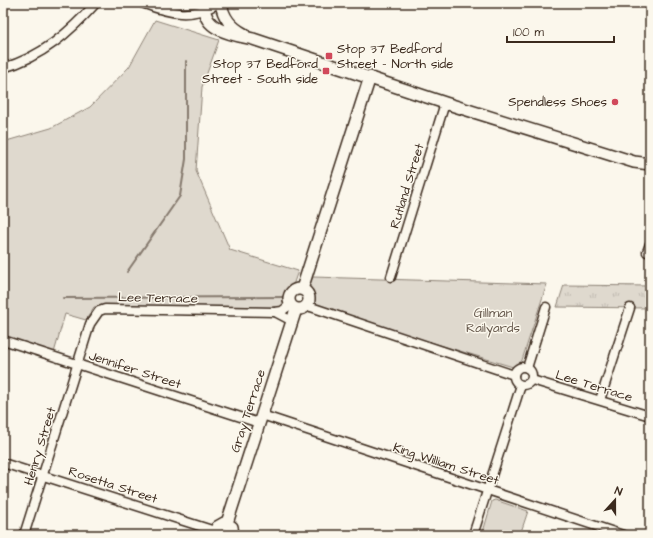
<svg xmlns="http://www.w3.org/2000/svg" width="653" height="538" viewBox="0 0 653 538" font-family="'Architects Daughter',sans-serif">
<defs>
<pattern id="grass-tufts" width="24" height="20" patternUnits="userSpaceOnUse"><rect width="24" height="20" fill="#dfd9ce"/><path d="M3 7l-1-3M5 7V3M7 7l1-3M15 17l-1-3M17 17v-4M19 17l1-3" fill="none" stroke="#c0bab0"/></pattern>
</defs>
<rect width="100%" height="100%" fill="#fbf7ec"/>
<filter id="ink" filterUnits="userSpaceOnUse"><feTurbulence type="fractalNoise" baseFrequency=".025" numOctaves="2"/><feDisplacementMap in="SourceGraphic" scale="8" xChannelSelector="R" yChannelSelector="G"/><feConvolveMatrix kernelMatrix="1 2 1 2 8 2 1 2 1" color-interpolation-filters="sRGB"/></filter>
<g filter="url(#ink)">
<path fill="url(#grass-tufts)" stroke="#8d8276" d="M564 285 650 286V308L557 307Z"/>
<g fill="#dfd9ce" stroke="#8d8276">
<path d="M155 20 219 40 202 87 196 171 230 250 298 271 285 308 94 307 86 320 65 314 54 353 3 335V142L51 128 90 107 129 67Z"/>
<path d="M313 277 547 284 521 363 513 367 311 306 307 288Z"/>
<path d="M495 500 528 511 520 535H491L483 532 492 501Z"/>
</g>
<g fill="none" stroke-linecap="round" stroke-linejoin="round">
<g stroke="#85796d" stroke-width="2">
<path d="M127 272 180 196 186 159V61"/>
<path d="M63 298 285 297"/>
</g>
<defs>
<g id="street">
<path d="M142 3C171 14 191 19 219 3"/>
<path d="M158 5 203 3"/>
<path d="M3 68C42 57 70 32 96 3"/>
<path d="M647 252 650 244"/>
<path d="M391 277 445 103"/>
<path d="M291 304 282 311 275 312 292 321"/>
<path d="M308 306 514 375"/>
<path d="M3 340 259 423"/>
<circle cx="523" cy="376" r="9"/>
<path d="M527 368 546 307"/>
<path d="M532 380 650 416"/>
<path d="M600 400 630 308"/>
<path d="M262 415 623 535"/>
<path d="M3 463 215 531"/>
<path d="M24 535 90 324 99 311 105 309 275 312"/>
<path d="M473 535 521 385"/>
</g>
<g id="secondary">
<path d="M205 3C200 30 234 35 253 39L445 103 634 162 650 164"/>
<path d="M221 3C223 18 231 27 244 34"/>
<circle cx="299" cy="299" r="10"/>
<path d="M302 289 370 77"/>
<path d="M227 523 296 309"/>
<path d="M216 535 217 527 224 523 232 527 233 535"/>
</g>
</defs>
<use href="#street" stroke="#3b2a1e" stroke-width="11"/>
<use href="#secondary" stroke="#3b2a1e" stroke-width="14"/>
<use href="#street" stroke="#fbf7ec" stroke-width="8"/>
<use href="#secondary" stroke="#fbf7ec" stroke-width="11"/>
</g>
</g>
<g fill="#d1495b" stroke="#fbf7ec" stroke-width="1.5">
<rect x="325" y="52" width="8" height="8" rx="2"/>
<rect x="322" y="67" width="8" height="8" rx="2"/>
<circle cx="615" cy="102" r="4"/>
</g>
<g text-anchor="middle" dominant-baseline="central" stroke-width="3" stroke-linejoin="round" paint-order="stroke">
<g font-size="13" fill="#3b2a1e" stroke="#fbf7ec" text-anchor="end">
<text x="337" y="49" text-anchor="start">Stop 37 Bedford<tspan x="337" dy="15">Street - North side</tspan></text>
<text x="318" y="64">Stop 37 Bedford<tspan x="318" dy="15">Street - South side</tspan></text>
<text x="607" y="102">Spendless Shoes</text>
</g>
<g font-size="13" fill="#3b2a1e" stroke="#fbf7ec">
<text transform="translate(407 186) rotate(-73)">Rutland Street</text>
<text transform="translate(158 298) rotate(1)">Lee Terrace</text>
<text transform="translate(135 370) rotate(18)">Jennifer Street</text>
<text transform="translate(594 386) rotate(17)">Lee Terrace</text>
<text transform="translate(248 411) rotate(-72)">Gray Terrace</text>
<text transform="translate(40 446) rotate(-73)">Henry Street</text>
<text transform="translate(446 464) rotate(18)">King William Street</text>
<text transform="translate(113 485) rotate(18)">Rosetta Street</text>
</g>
<g font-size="13" fill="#64564a" stroke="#fbf7ec">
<text x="493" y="313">Gillman<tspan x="493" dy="15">Railyards</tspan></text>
</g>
</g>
<rect width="653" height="538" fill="none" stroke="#fbf7ec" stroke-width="16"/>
<rect x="8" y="8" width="637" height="522" fill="none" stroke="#3b2a1e" stroke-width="1.5" filter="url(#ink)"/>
<g transform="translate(615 500) rotate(21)" stroke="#fbf7ec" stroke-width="3" paint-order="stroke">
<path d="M0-3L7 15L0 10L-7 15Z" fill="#3b2a1e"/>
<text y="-6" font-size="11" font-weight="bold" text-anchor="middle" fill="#3b2a1e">N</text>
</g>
<path d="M507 36v6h107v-6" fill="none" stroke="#3b2a1e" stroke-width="2"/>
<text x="513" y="36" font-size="12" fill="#3b2a1e" stroke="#fbf7ec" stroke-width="3" paint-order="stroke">100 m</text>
</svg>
